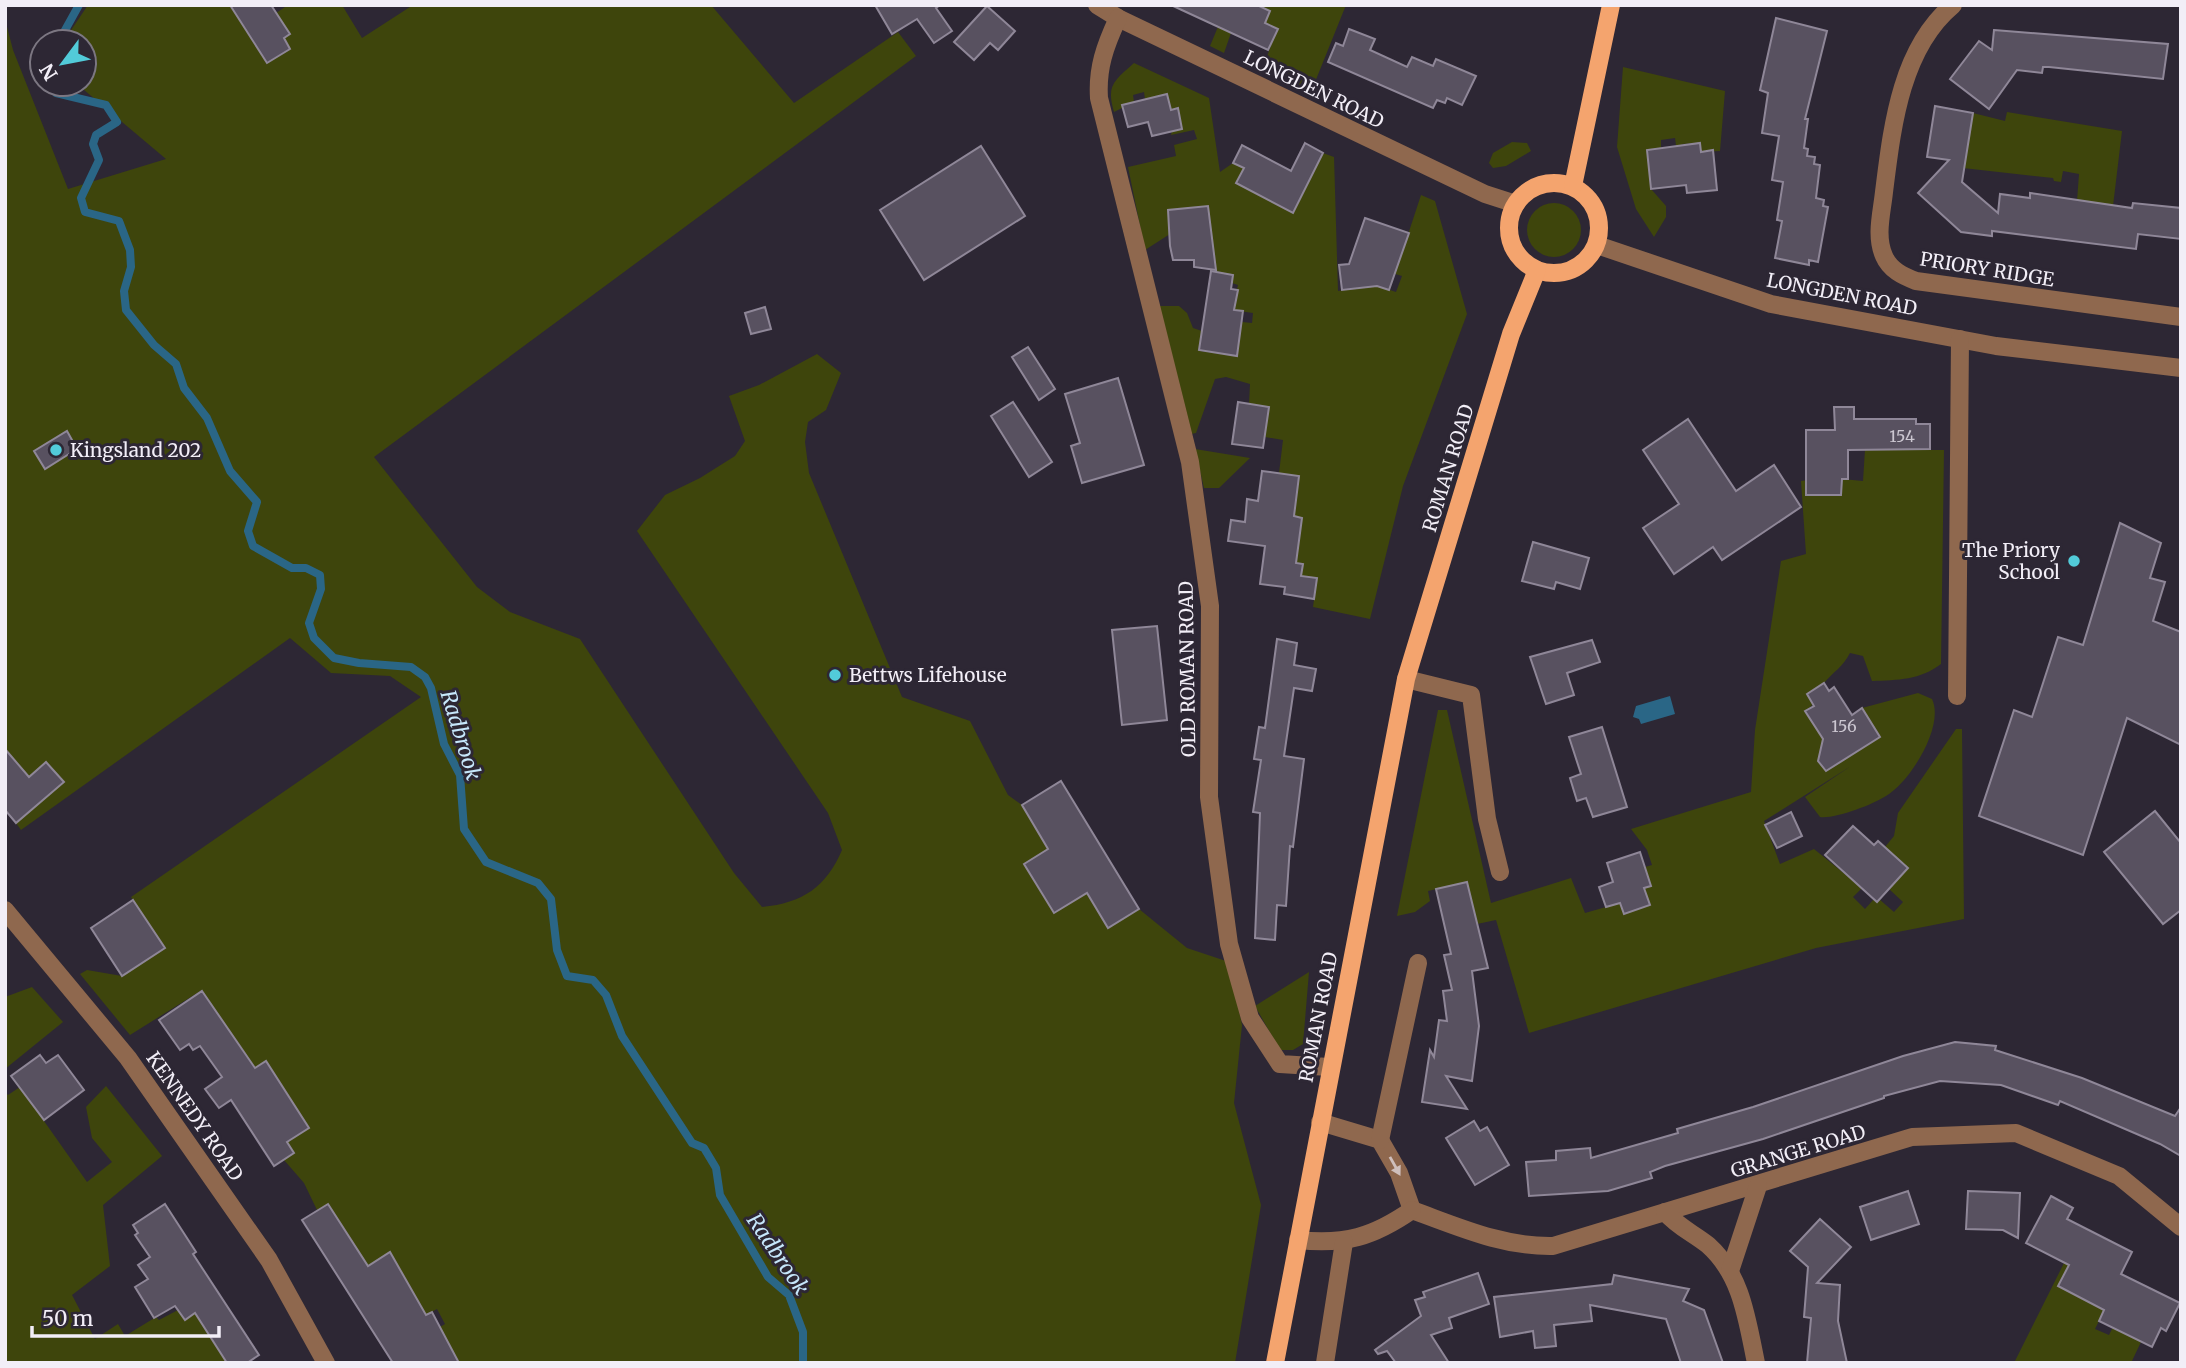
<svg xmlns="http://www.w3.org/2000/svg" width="2186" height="1368" viewBox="0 0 2186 1368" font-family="Merriweather,serif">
<rect width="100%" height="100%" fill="#2d2734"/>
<g fill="#3e450c">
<path d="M88 5H242L234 11 267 63 290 49 284 38 289 35 276 13 288 5H342L362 38 413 5H711L794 103 898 32 916 56 374 457 477 587 510 612 580 639 734 873 762 907C803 903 826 887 842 850L828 813 637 531 665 495 700 478 735 456 745 441 729 396 759 385 817 354 841 373 826 410 808 422 805 442 809 473 902 697 970 721 1008 795 1022 805 1048 849 1024 864 1054 913 1087 893 1108 928 1139 909 1187 948 1229 962 1242 1025 1234 1103 1261 1205 1235 1363H459L457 1359 414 1342 445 1324 437 1309 426 1315 390 1252 358 1272 351 1239 328 1204 317 1210 304 1183 284 1160 294 1153 287 1142 309 1128 285 1090 244 1091 243 1051 202 990 130 1035 80 974 87 970 122 976 165 948 131 897 421 697 390 676 331 673 290 638 21 830 16 823 64 782 46 762 24 781 20 766 5 749V19L13 50 68 189 166 159 77 84H84V42H63Z"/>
<path d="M1227 5 1231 33 1224 53 1210 46Z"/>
<path d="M1257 5H1346L1311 92 1262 70 1277 29 1265 23Z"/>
<path d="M1134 63 1209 98 1220 172 1233 163 1244 168V187L1293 213 1323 153 1334 157 1338 291 1356 288 1352 256 1378 264 1372 284 1396 292 1402 276 1392 273 1396 271 1421 195 1435 201 1467 314 1403 486 1370 619 1313 607 1317 578 1301 576 1302 564 1292 563 1297 556 1301 529 1293 527 1299 476 1279 473 1283 440 1265 437 1268 412 1265 406 1249 404 1250 384 1226 377 1215 379 1196 433 1191 434 1159 306H1179L1187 313 1193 328 1202 331 1200 351 1236 356 1242 322 1252 323 1253 313 1232 310 1238 285 1232 283 1233 275 1216 272 1208 206 1169 210 1170 234 1145 250 1128 167 1176 156 1174 145 1197 139 1194 130 1171 135 1178 109 1171 110 1167 94 1145 99 1144 92 1133 95 1134 102 1114 112C1106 85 1114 81 1134 63Z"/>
<path d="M1623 67 1725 91 1720 151 1701 152 1700 143 1682 144 1683 159 1678 160 1675 138 1661 140V148L1647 150 1651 189 1666 206V217L1654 237 1636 209 1617 147Z"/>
<path d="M2007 112 2122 131 2113 206 2077 201 2079 174 2063 171 2061 182 2054 181 2053 178 1954 167 1965 162 1973 113 2005 121Z"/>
<path d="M1512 142 1527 143 1531 151 1506 166 1493 168 1489 163 1493 153Z"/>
<circle cx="1554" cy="230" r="27"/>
<path d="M1195 449 1250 458 1219 488H1204Z"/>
<path d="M1865 450H1944L1941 664C1920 680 1898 680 1872 681L1863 656 1850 653C1843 667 1833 672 1824 683 1816 694 1817 704 1805 711L1829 748 1823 767 1829 769 1880 737 1862 708 1918 693 1932 699C1945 726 1910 782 1886 796 1872 805 1835 819 1820 817L1805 797 1851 766 1764 821 1780 864 1814 849 1862 888 1853 897 1865 909 1874 899H1879L1894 912 1903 902 1889 889 1908 868 1885 847 1894 836 1898 813 1956 729H1962L1964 919 1816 948 1529 1033 1496 920 1477 924 1467 882 1428 891 1430 901 1415 912 1397 916 1438 710H1447L1491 903 1571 878 1585 913 1620 903 1624 914 1650 905 1644 888 1645 867 1652 865 1647 850 1631 829 1751 792 1755 730 1781 561 1806 554 1801 481 1816 479V495H1841L1842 479 1863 481Z"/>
<path d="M1309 972 1303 1044 1293 1050H1280L1255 1006Z"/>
<path d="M32 987 63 1022 5 1069V997Z"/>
<path d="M106 1086 162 1156 103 1205 110 1266 72 1295 95 1339 118 1324 125 1336 156 1317 159 1320 178 1310 185 1320 195 1313 227 1363H5V1092L8 1095 20 1087 87 1182 112 1162 92 1138 86 1107Z"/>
<path d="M2072 1247 2076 1250 2058 1286 2105 1309 2095 1329 2109 1335 2119 1315 2150 1323 2131 1363H2014Z"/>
</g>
<path fill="#2a6686" d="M1670 696 1675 714 1641 724 1639 719 1633 717 1636 706Z"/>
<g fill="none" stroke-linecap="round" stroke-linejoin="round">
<g stroke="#2a6686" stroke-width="8">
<path d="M55 42 64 32 79 5"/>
<path d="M42 55 37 71 42 76"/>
<path d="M49 84 56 93 106 105 117 122 96 135 93 144 99 160 81 198 85 212 119 221 130 250 131 267 124 291 126 310 154 345 176 364 184 388 207 418 230 471 257 502 248 531 253 546 292 568H306L320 575 321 589 309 623 314 638 334 658 359 663 411 667 425 677 431 688 444 744 460 775 464 829 486 862 538 883 551 899 557 950 567 976 593 980 606 995 622 1036 692 1143 704 1148 716 1168 720 1195 768 1277 789 1295 803 1332V1363"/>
</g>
</g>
<g fill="#585160" stroke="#8f8798" stroke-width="2">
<path d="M230 5H271L290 34 284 38 290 49 267 63Z"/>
<path d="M875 5H940L936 8 952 31 934 43 917 19 892 34Z"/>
<path d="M1171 5H1257L1270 11 1265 23 1278 29 1268 50Z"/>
<path d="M987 6 1015 31 998 50 990 43 974 60 954 42Z"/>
<path d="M1776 18 1827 31 1805 119H1808L1804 148 1808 149 1807 156 1815 157 1814 164 1820 165 1816 198 1824 200 1823 206 1828 207 1818 262 1809 260V265L1775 258 1782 221 1777 220 1783 182 1772 180 1779 136 1762 133 1768 93 1760 90Z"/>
<path d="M1349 29 1375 39 1370 50 1407 67 1412 57 1433 66 1436 59 1476 76 1462 105 1447 98 1445 103 1437 100 1433 108 1328 62 1336 43 1343 46Z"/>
<path d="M1994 30 2168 44 2163 79 2049 67H2043L2042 73 2017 70 1989 109 1950 79 1979 41 1992 50Z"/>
<path d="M1167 94 1171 110 1178 108 1182 129 1152 136 1148 122 1128 127 1122 105Z"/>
<path d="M1935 106 1973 113 1962 182 1998 213 2000 194 2030 198V193L2132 208 2133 203 2181 208V239L2138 234 2136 249 1992 231V236L1961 232 1918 193 1949 160 1927 157Z"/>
<path d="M1305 143 1323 153 1293 213 1236 183 1244 168 1233 163 1242 145 1291 171Z"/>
<path d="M1700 143 1701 152 1713 150 1717 190 1687 193 1686 185 1651 189 1647 150Z"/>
<path d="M981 146 1025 216 924 280 880 210Z"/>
<path d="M1208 206 1216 270 1194 267V260H1173L1170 246 1168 210Z"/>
<path d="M1365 218 1409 233 1389 290 1377 286 1342 290 1339 265 1349 264Z"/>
<path d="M1211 271 1233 275 1231 289 1238 290 1234 310 1243 311 1237 356 1199 350Z"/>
<path d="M765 307 771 329 751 334 745 313Z"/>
<path d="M1028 347 1055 389 1039 400 1012 357Z"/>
<path d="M1118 378 1144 465 1082 483 1071 446 1080 443 1065 394Z"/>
<path d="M1013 402 1052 462 1029 477 991 416Z"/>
<path d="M1238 402 1269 407 1263 448 1232 444Z"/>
<path d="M1834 407H1854V419H1916V424H1930V449L1848 450V479H1842L1841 495H1806V430H1835Z"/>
<path d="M1688 419 1736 491 1774 465 1801 507 1722 560 1713 547 1674 574 1643 528 1679 504 1643 450Z"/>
<path d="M67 431 77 449 45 469 34 451Z"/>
<path d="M1262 471 1299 476 1294 516 1302 518 1296 563 1303 564 1301 576 1317 578 1314 599 1284 594 1285 587 1260 584 1265 546 1228 541 1231 520 1245 522 1247 499 1258 501Z"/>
<path d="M2120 523 2161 543 2150 578 2165 582 2153 621 2181 632V745L2127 718 2083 855 1979 816 2014 710 2032 717 2058 637 2083 645Z"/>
<path d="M1533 542 1589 558 1580 589 1556 582 1554 589 1522 581Z"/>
<path d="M1157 626 1167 720 1122 725 1112 630Z"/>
<path d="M1277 639 1297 643 1294 665 1316 669 1312 691 1294 688 1284 756 1304 759 1293 847 1290 846 1286 906 1277 905 1275 940 1255 938 1260 813 1253 812 1261 760 1254 759 1259 727 1265 728Z"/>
<path d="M1592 640 1600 662 1567 673 1574 695 1546 704 1530 657Z"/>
<path d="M1824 683 1829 691 1834 687 1852 715 1862 708 1880 737 1826 771 1818 761 1823 739 1805 711 1814 706 1807 694Z"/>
<path d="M1602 727 1627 807 1593 817 1586 798 1577 801 1570 778 1581 774 1569 737Z"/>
<path d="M5 749 29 777 46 762 64 782 16 823 5 810Z"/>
<path d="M1061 781 1139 909 1108 928 1087 893 1054 913 1024 864 1048 849 1022 805Z"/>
<path d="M2155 811 2181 843V910L2163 924 2104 852Z"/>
<path d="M1791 812 1802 836 1777 848 1765 825Z"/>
<path d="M1853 826 1874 845 1878 841 1908 868 1877 902 1825 855Z"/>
<path d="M1640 852 1651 886 1644 888 1650 905 1624 914 1620 903 1606 907 1599 887 1613 882 1607 863Z"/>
<path d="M1467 882 1488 968 1472 971 1479 1026 1472 1081 1446 1076 1467 1109 1422 1102 1430 1050 1434 1057 1439 1020 1447 1021 1443 991 1452 990 1444 955 1451 954 1436 889Z"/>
<path d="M133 900 165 948 122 976 91 928Z"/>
<path d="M202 991 255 1068 266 1061 309 1128 287 1142 294 1153 274 1166 231 1100 219 1108 205 1089 222 1077 200 1046 193 1050 189 1044 180 1050 159 1020Z"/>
<path d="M1955 1042 1996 1046 1995 1050 2082 1078 2175 1116 2181 1107V1156L2160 1144 2060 1101 2058 1105 2001 1085 1940 1081 1884 1096V1098L1763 1139 1665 1166 1650 1172 1652 1178 1608 1191 1529 1196 1526 1162 1556 1160V1151L1590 1148 1591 1158 1678 1133 1677 1129 1753 1107 1903 1056Z"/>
<path d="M40 1055 46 1063 58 1055 84 1090 44 1120 11 1076Z"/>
<path d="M1474 1121 1480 1131 1487 1127 1509 1165 1475 1185 1446 1138Z"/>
<path d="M1908 1191 1919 1224 1871 1240 1860 1207Z"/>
<path d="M1968 1191 2020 1193 2018 1238 2003 1230 1966 1229Z"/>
<path d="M2051 1196 2073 1208 2067 1219 2132 1252 2121 1274 2180 1303 2166 1331 2161 1328 2152 1347 2099 1321 2104 1310 2058 1286 2069 1265 2026 1243Z"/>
<path d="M165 1204 196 1252 193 1254 259 1355 247 1363H227L195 1313 185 1320 175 1306 154 1318 135 1287 148 1279 138 1265 150 1257 135 1235 138 1233 133 1225Z"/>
<path d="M328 1204 368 1266 390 1252 426 1315 432 1312 459 1363H393L302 1220Z"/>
<path d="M1820 1219 1851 1247 1817 1283 1840 1285 1838 1321 1847 1363H1807L1811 1318 1804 1317 1808 1267 1790 1251Z"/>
<path d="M1478 1273 1489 1304 1449 1318 1452 1328 1431 1335 1449 1363H1396L1387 1351 1378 1354 1375 1350 1421 1316 1415 1300 1425 1297 1423 1292Z"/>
<path d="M1614 1275 1689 1289 1683 1301 1704 1310 1723 1363H1681L1666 1319 1590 1305 1592 1321 1554 1325 1556 1346 1535 1348 1533 1331 1500 1337 1494 1297 1612 1284Z"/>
</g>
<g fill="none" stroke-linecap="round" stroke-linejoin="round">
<g stroke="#8f684e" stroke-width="18">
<path d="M1097 5 1118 18 1485 194 1516 204"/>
<path d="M1953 5C1900 49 1892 129 1884 192 1882 212 1875 236 1884 256 1890 270 1903 276 1916 281L2181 317"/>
<path d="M1118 18C1105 46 1097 68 1099 98L1190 462 1210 606 1209 797 1229 944 1250 1018 1280 1064 1329 1067"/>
<path d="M1597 245 1771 304 1996 346 2181 368"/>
<path d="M1406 679 1471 695 1487 819 1500 872"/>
<path d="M1957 696 1960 339"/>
<path d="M5 910 128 1058 269 1260 326 1363"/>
<path d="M1320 1122 1380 1140 1399 1173 1412 1210"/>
<path d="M1380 1140 1418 963"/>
<path d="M1412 1210C1459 1227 1503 1247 1553 1246L1912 1137 2016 1133 2119 1176 2181 1227"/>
<path d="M1665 1212C1678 1227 1693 1233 1708 1245 1742 1275 1747 1320 1756 1363"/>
<path d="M1298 1240C1345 1245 1373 1237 1412 1210"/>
<path d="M1730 1271 1758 1186"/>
<path d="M1325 1363 1344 1242"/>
</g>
<g stroke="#f4a46e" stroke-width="18">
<circle cx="1554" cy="228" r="45"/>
<path d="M1573 186 1611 5"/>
<path d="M1275 1363 1406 679 1511 334 1537 270"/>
</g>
</g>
<defs><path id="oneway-solid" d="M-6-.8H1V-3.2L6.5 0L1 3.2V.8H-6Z" transform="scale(1.75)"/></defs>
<use fill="#cfbfbc" href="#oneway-solid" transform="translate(1395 1166) rotate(61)"/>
<g fill="#52cbd9" stroke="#2d2734" stroke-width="2.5">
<circle cx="56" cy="450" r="7"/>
<circle cx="2074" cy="561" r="7"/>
<circle cx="835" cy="675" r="7"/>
</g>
<g text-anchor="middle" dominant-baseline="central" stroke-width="6" stroke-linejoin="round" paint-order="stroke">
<g font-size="16" fill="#ccc7d1">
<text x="1902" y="436">154</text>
<text x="1844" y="726">156</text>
</g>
<g font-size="19" fill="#f2eef7" stroke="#2d2734">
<text transform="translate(1314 89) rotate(26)">LONGDEN ROAD</text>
<text transform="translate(1987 269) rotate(9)">PRIORY RIDGE</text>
<text transform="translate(1842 294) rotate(11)">LONGDEN ROAD</text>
<text transform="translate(1448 468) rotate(-73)">ROMAN ROAD</text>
<text transform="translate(1187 669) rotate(-91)">OLD ROMAN ROAD</text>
<text transform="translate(1318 1017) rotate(-79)">ROMAN ROAD</text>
<text transform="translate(195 1116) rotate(55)">KENNEDY ROAD</text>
<text transform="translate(1798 1151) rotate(-17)">GRANGE ROAD</text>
</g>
<g font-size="19" fill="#f2eef7" stroke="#2d2734" text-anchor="start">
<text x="70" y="450">Kingsland 202</text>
<text x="2060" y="550" text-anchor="end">The Priory<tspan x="2060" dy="22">School</tspan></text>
<text x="849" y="675">Bettws Lifehouse</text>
</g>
<g font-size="21" font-style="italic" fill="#c6e7fb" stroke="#2d2734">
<text transform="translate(461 735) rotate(73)">Radbrook</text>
<text transform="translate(778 1254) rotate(56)">Radbrook</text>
</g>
</g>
<rect width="2186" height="1368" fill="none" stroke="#f2eef7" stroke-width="14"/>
<g transform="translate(63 63) rotate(238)"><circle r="33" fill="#2d2734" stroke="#7c7782" stroke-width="2"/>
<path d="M0-5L12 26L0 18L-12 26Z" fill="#52cbd9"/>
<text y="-10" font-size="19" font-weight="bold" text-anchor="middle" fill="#f2eef7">N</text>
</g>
<path d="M32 1326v10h187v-10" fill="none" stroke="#f2eef7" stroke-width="3.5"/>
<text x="42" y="1326" font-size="21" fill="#f2eef7" stroke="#2d2734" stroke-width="5" paint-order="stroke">50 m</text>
</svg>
